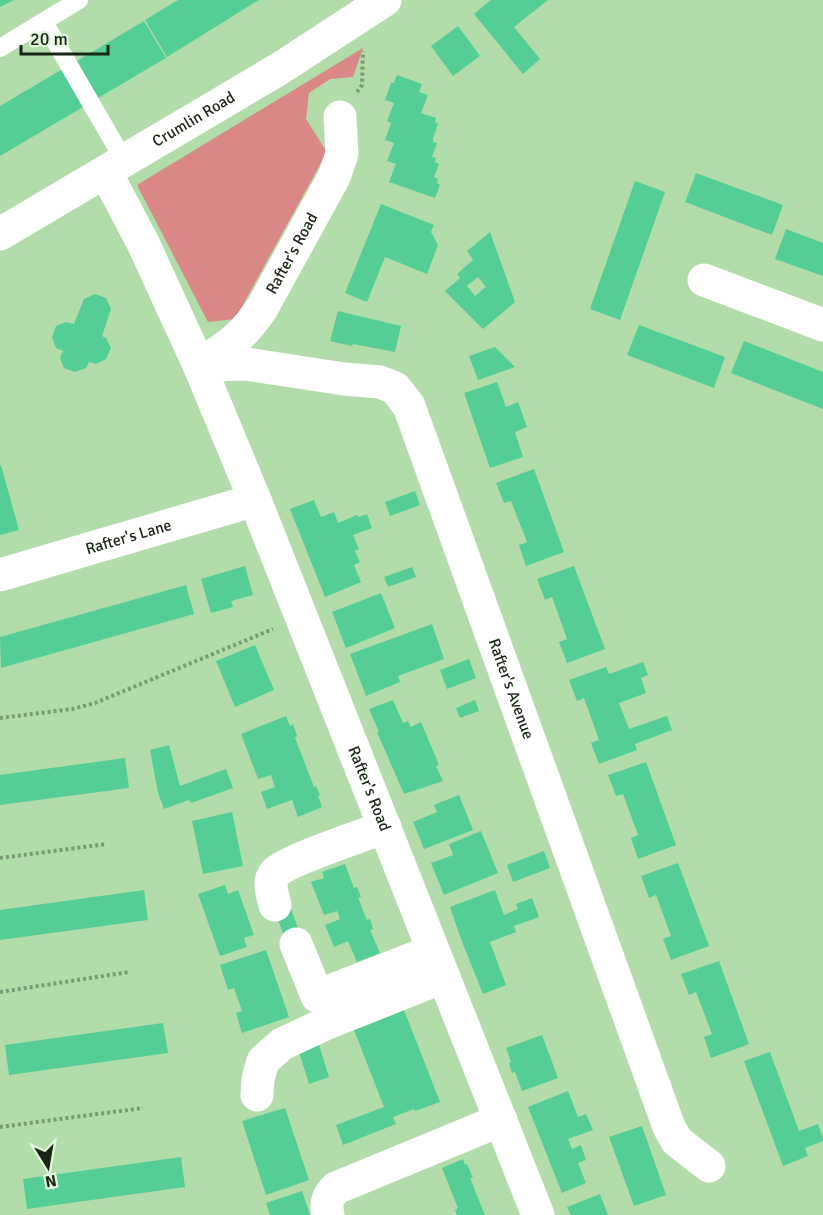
<svg xmlns="http://www.w3.org/2000/svg" width="823" height="1215" viewBox="0 0 823 1215" font-family="Signika,sans-serif">
<rect width="100%" height="100%" fill="#b2dcaa"/>
<path fill="#d98787" d="M363 48 353 77 330 79 309 93 306 119 327 152 235 319 208 322 137 185Z"/>
<g fill="#55ce96" fill-rule="evenodd">
<path d="M0 0H14L0 7Z"/>
<path d="M178 0H259L167 57 145 20Z"/>
<path d="M491 0H548L514 27 540 59 523 74 474 14Z"/>
<path d="M144 21 166 58 98 98 77 61Z"/>
<path d="M458 26 480 56 453 76 431 46Z"/>
<path d="M66 67 88 104 0 156V106Z"/>
<path d="M397 75 422 84 419 92 428 95 421 113 436 118 435 122 438 124 433 138V142L437 143 432 157 436 158 435 162 439 164 434 177 438 179 437 183 440 185 435 198 389 182 396 164 387 161 394 143 385 140 391 123 387 121 394 103 385 100 391 83H394Z"/>
<path d="M696 173 783 205 772 235 685 202Z"/>
<path d="M635 181 665 192 620 320 590 309Z"/>
<path d="M381 204 434 225 431 232 438 245 427 274 385 257 367 302 345 293Z"/>
<path d="M786 229 823 243V276L775 259Z"/>
<path d="M490 232 515 302 483 329 445 291 460 278 457 274 473 260 467 251ZM478 277 486 287 475 296 467 286Z"/>
<path d="M95 294 106 298 111 309 102 336 106 338 111 348 106 359 96 364 89 362 86 368 75 372 64 368 60 358 63 351 56 348 52 337 56 326 66 322 74 324 84 299Z"/>
<path d="M338 311 401 326 395 352 353 344 352 346 330 341Z"/>
<path d="M639 325 725 357 714 388 627 355Z"/>
<path d="M744 341 823 372V409L731 373Z"/>
<path d="M495 347 515 367 478 380 469 356Z"/>
<path d="M497 382 506 407 518 402 527 427 515 432 523 457 490 468 464 393Z"/>
<path d="M1 465 19 530 0 535V466Z"/>
<path d="M534 469 564 552 526 566 519 545 527 542 511 501 504 503 496 483Z"/>
<path d="M415 491 420 505 390 516 385 502Z"/>
<path d="M314 500 321 517 334 512 338 523 357 515 359 517 367 514 372 528 353 535 359 549 355 551 360 562 354 565 361 582 325 597 290 509Z"/>
<path d="M245 566 253 595 231 601 233 607 211 613 201 579Z"/>
<path d="M574 566 605 649 567 663 559 642 567 639 552 597 545 600 537 579Z"/>
<path d="M412 567 416 577 388 587 384 577Z"/>
<path d="M186 585 194 614 1 668 0 637Z"/>
<path d="M381 593 395 628 346 648 332 612Z"/>
<path d="M432 624 444 659 398 676 400 682 366 696 350 654Z"/>
<path d="M255 645 274 690 235 707 216 661Z"/>
<path d="M469 659 476 678 447 689 440 670Z"/>
<path d="M643 662 648 675 641 678 646 693 619 703 629 729 667 716 672 730 635 744 637 750 599 764 591 743 599 740 584 698 577 701 569 680 606 667 609 674Z"/>
<path d="M393 700 403 723 408 721 411 727 421 722 439 765 436 766 443 781 404 794 377 732H379L369 709Z"/>
<path d="M475 700 479 711 460 718 456 708Z"/>
<path d="M286 716 290 726 293 724 297 736 295 738 314 787 316 786 320 795 318 796 322 807 298 817 292 800 267 809 261 792 275 787 271 775 258 779 241 734Z"/>
<path d="M169 745 180 786 226 769 233 788 191 803 189 800 164 809 158 793 150 750Z"/>
<path d="M125 758 129 788 0 805V775Z"/>
<path d="M646 762 676 845 638 859 631 838 638 835 623 794 616 796 608 775Z"/>
<path d="M459 795 473 830 424 849 413 822 437 812 434 805Z"/>
<path d="M232 812 243 866 203 874 192 821Z"/>
<path d="M481 831 498 873 444 895 431 863 453 855 449 844Z"/>
<path d="M544 851 550 868 513 882 507 865Z"/>
<path d="M678 863 709 946 671 960 663 939 671 936 656 895 649 898 641 876Z"/>
<path d="M345 864 354 888 357 887 361 897 358 898 367 920 370 919 373 929 370 930 380 953 357 962 348 941 334 947 325 925 340 919 337 911 324 915 311 882 324 878 322 872Z"/>
<path d="M225 885 228 894 238 890 254 935 244 938 247 947 220 956 198 894Z"/>
<path d="M144 890 148 920 0 940V910Z"/>
<path d="M495 890 504 915 518 909 516 904 532 898 539 917 514 926 516 932 490 942 506 985 483 994 461 939 450 907Z"/>
<path d="M291 909 299 931 284 936 276 914Z"/>
<path d="M266 950 289 1017 242 1033 236 1013 242 1011 234 988 228 990 220 965Z"/>
<path d="M719 961 749 1044 711 1058 704 1037 712 1034 696 992 689 995 681 974Z"/>
<path d="M404 1010 440 1102 415 1111 414 1109 393 1117 396 1124 343 1145 336 1125 384 1107 354 1030Z"/>
<path d="M163 1023 168 1053 9 1075 5 1045Z"/>
<path d="M542 1035 558 1078 522 1091 515 1072 512 1073 509 1063 511 1062 506 1048Z"/>
<path d="M318 1042 329 1077 309 1084 298 1049Z"/>
<path d="M770 1052 799 1131 818 1124 823 1138V1141L805 1148 808 1156 783 1166 744 1061Z"/>
<path d="M568 1091 578 1117 586 1114 593 1130 568 1139 572 1149 581 1145 586 1160 578 1163 586 1183 562 1193 528 1107Z"/>
<path d="M285 1108 309 1180 266 1195 242 1121Z"/>
<path d="M642 1126 666 1195 634 1206 609 1137Z"/>
<path d="M181 1157 185 1187 27 1209 23 1179Z"/>
<path d="M463 1159 465 1165 467 1164 473 1178H470L485 1215H457L455 1210 458 1208 442 1168Z"/>
<path d="M302 1191 310 1215H270L266 1203Z"/>
<path d="M600 1194 608 1215H571L567 1207Z"/>
</g>
<g fill="none" stroke-linecap="round" stroke-linejoin="round">
<g stroke="#799a73" stroke-width="4" stroke-dasharray="3 3" stroke-linecap="butt">
<path d="M357 92 362 85 363 51"/>
<path d="M0 718 72 709 95 703 273 629"/>
<path d="M0 858 107 844"/>
<path d="M0 992 129 972"/>
<path d="M0 1127 143 1108"/>
</g>
<g stroke="#fff" stroke-width="18">
<path d="M44 22 125 162"/>
<path d="M0 48 79 0"/>
</g>
<g stroke="#fff" stroke-width="33">
<path id="s1" d="M106 173 143 243 199 365 255 500 538 1215"/>
<path d="M704 280 823 325"/>
<path id="s2" d="M199 365 246 364 344 379 380 382 395 388 409 406 669 1127 677 1141 709 1166"/>
<path id="s3" d="M199 365C229 345 242 338 262 308L334 177 342 154 340 117"/>
<path id="s4" d="M0 575 255 500"/>
<path d="M275 905C273 895 267 882 275 873 287 860 365 835 385 827"/>
<path d="M296 944 317 996 432 951"/>
<path d="M257 1095 258 1079 263 1061 282 1044 325 1024 443 977"/>
<path d="M328 1215C325 1203 328 1196 336 1188L501 1120"/>
</g>
<path stroke="#fff" stroke-width="33" id="s5" d="M0 234 279 69 385 0"/>
</g>
<g text-anchor="middle" dominant-baseline="central" stroke-width="5" stroke-linejoin="round" paint-order="stroke">
<g font-size="16" fill="#172714" stroke="#e1f6dd">
<text stroke="none"><textPath href="#s5" startOffset="225">Crumlin Road</textPath></text>
<text stroke="none"><textPath href="#s3" startOffset="148">Rafter's Road</textPath></text>
<text stroke="none"><textPath href="#s4" startOffset="134">Rafter's Lane</textPath></text>
<text stroke="none"><textPath href="#s2" startOffset="522">Rafter's Avenue</textPath></text>
<text stroke="none"><textPath href="#s1" startOffset="670">Rafter's Road</textPath></text>
</g>
</g>
<g transform="translate(48 1167) rotate(169)" stroke="#e1f6dd" stroke-width="4.5" paint-order="stroke">
<path d="M0-4.5L10 22L0 15L-10 22Z" fill="#172714"/>
<text y="-9" font-size="16" font-weight="bold" text-anchor="middle" fill="#172714">N</text>
</g>
<path d="M21 45v9h87v-9" fill="none" stroke="#172714" stroke-width="3"/>
<text x="30" y="45" font-size="18" fill="#172714" stroke="#e1f6dd" stroke-width="4.5" paint-order="stroke">20 m</text>
</svg>
